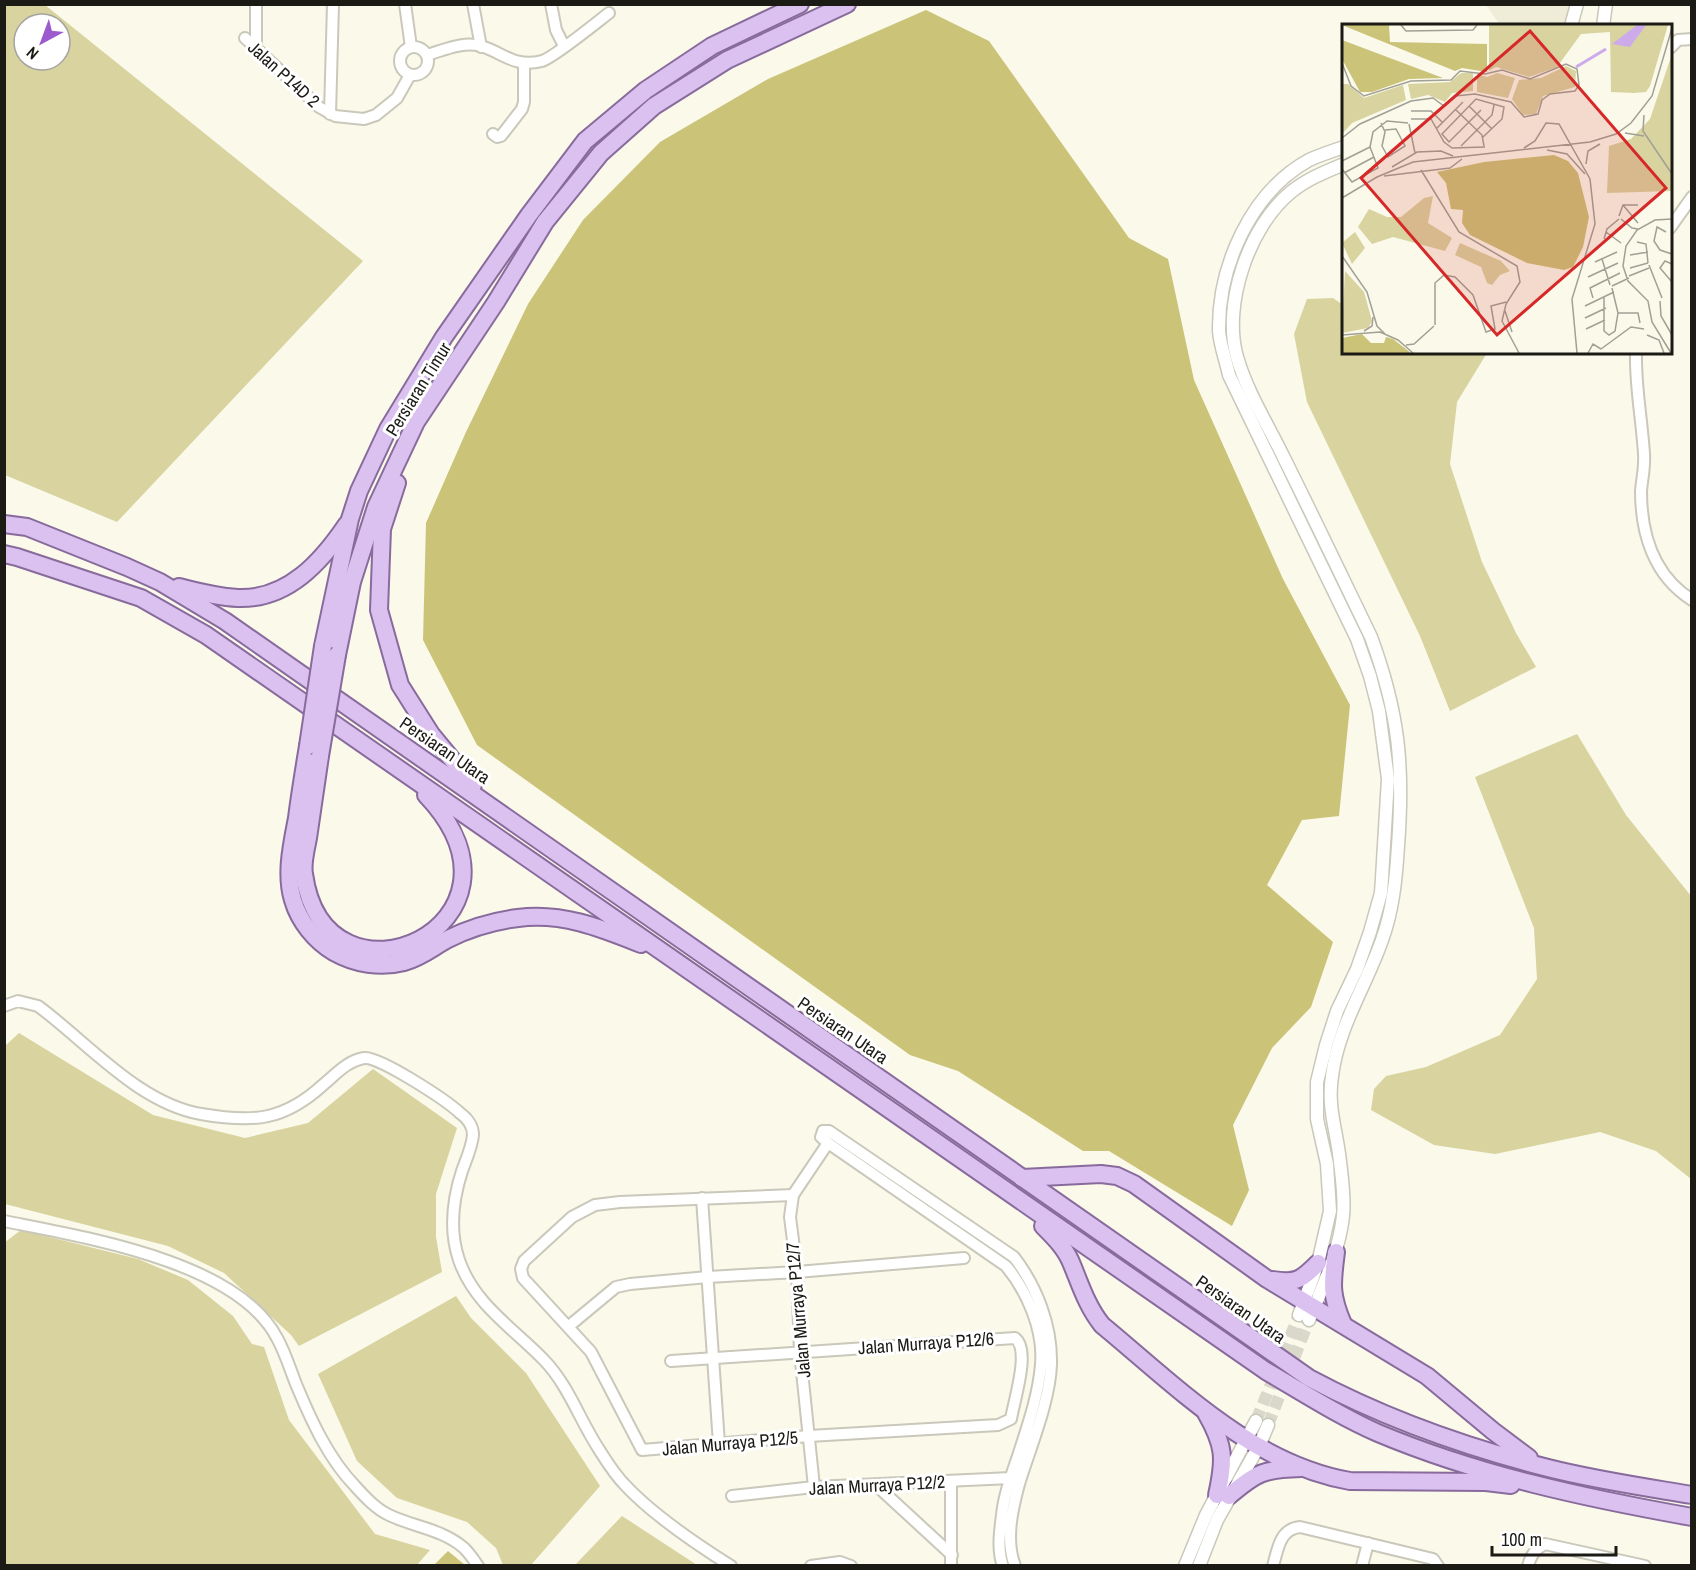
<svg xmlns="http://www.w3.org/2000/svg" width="1696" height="1570" viewBox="0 0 1696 1570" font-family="'Archivo Narrow',sans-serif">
<rect width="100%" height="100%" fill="#faf9ea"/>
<path fill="#efedd7" d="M1486 5H1571L1564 26 1500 25Z"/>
<g fill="#d8d39f" fill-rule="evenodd">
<path d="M4 5H45L363 261 117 522 5 475ZM24 24H60V60H24Z"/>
<path d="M1333 298 1343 305 1344 352 1487 353 1457 402 1450 464 1482 562 1516 633 1536 667 1450 711 1420 636 1307 402 1294 334 1307 299Z"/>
<path d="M1577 734 1626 815 1691 896V1179L1656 1151 1600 1132 1495 1154 1434 1145 1371 1110 1374 1089 1386 1076 1426 1067 1500 1035 1537 979 1534 928 1475 777Z"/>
<path d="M19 1033 153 1115 245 1138 308 1123 373 1069 457 1128 436 1194V1237L442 1272 299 1346 291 1335 224 1273 168 1246 5 1204V1046Z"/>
<path d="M21 1230 138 1259 188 1280 233 1316 252 1344 264 1347 289 1420 375 1534 430 1550 417 1565H5L4 1243Z"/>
<path d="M456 1296 471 1318 526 1373 600 1486 531 1565H503L496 1548 467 1522 397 1498 357 1461 318 1374Z"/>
<path d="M622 1516 697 1565H575Z"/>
</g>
<g fill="#cbc378">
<path d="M926 10 989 41 1129 238 1168 259 1194 380 1283 579 1350 705 1339 816 1302 820 1267 885 1333 942 1311 1007 1272 1048 1233 1125 1249 1190 1232 1226 1109 1151H1083L958 1071 910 1055 477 745 423 640 426 523 466 432 528 304 583 220 660 142 768 79Z"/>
<path d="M448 1551 465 1565H434Z"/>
</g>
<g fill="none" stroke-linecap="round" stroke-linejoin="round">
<g stroke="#d9d8ca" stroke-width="12" stroke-dasharray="12 6" stroke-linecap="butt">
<path d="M1256 1421 1299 1315"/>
<path d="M1268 1425 1309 1320"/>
</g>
<defs>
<g id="minor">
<path d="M405 4 411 47"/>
<path d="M473 4 481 47"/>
<path d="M551 4 556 30 564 46"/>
<path d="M245 38 319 107 335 116 364 119 376 115 397 98 410 75"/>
<circle cx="414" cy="61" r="14"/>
<path d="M1670 48 1678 40 1692 39"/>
<path d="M256 50V4"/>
<path d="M427 55C444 50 463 41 481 46 504 53 514 68 542 61 553 58 596 23 609 13"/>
<path d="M330 114 333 4"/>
<path d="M493 134 497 137 501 136 522 109 524 102V64"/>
<path d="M1670 228 1692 197"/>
<path d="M1636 352C1635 386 1642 420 1644 454 1645 467 1642 479 1641 491 1641 534 1654 576 1692 600"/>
<path d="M4 1006 18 1001 38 1006C87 1042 138 1103 201 1114 253 1123 284 1121 324 1084 336 1074 347 1061 364 1058 379 1056 446 1100 460 1113 467 1118 473 1126 473 1135 472 1147 466 1160 462 1171 453 1199 449 1231 459 1260 474 1304 513 1328 544 1360 569 1386 580 1421 600 1451 607 1462 615 1475 625 1485 653 1515 696 1544 731 1566"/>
<path d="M702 1198 719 1444"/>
<path d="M4 1221C83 1237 237 1261 277 1338 285 1352 290 1369 296 1384 311 1420 328 1458 355 1486 365 1497 376 1509 389 1515 414 1527 442 1529 464 1548 469 1553 474 1560 478 1566"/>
<path d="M569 1326 616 1287 630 1284 708 1277 797 1272 964 1258"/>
<path d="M671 1361 1015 1338C1031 1350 1014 1400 1011 1419L998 1425 809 1436 642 1450 591 1352 523 1278 521 1269 524 1261 572 1217 595 1205 620 1202 793 1195"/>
<path d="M951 1481V1566"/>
<path d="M877 1486 952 1555"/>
<path d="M814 1487 800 1352 797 1272 790 1217 793 1195 828 1143"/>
<path d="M732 1496 814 1487 1011 1478 1018 1479"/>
<path d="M811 1566 840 1562 851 1566"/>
<path d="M1003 1566C997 1550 1000 1531 1002 1515 1004 1494 1012 1474 1019 1453 1028 1425 1039 1393 1041 1364 1044 1330 1027 1291 1006 1266L828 1143 821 1137 823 1131H829L1014 1257C1037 1287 1052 1326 1051 1364 1050 1401 1030 1448 1019 1484 1012 1510 1005 1540 1015 1566"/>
<path d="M1273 1566C1278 1548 1280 1529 1300 1527L1433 1559 1438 1566"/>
<path d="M1362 1566 1368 1543"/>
<path d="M1528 1566C1531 1555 1535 1549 1545 1544L1645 1566"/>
</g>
<g id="tertiary">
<path d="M1571 26 1577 4"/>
<path d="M1603 26 1606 4"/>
<path d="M1299 1315 1318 1263 1330 1211 1327 1164 1317 1119V1082L1326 1045 1337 1011 1357 969 1370 932 1381 893 1382 878 1388 779 1379 711 1370 676 1357 639 1229 375C1226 361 1220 345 1219 331 1218 266 1251 192 1309 160 1320 155 1332 151 1344 147"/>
<path d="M1309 1320C1323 1286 1339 1252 1343 1216 1345 1199 1342 1179 1340 1162 1337 1131 1327 1108 1332 1076 1338 1027 1366 986 1382 940 1393 910 1396 878 1398 846 1404 766 1399 713 1371 637 1342 577 1313 516 1283 456 1268 425 1247 392 1237 357 1222 305 1249 226 1291 192 1307 179 1325 172 1344 164"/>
<path d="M1185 1566 1206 1515 1256 1421"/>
<path d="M1199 1566 1217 1520 1259 1446 1268 1425"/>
</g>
<g id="primary">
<path d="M397 483 382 529 379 610 400 685 431 734 473 785"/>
<path d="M4 524 27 527 127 567 160 582 225 621 1309 1378C1384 1418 1465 1447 1548 1468 1595 1480 1644 1487 1692 1495"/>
<path d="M4 554 17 557 141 598 206 635 1266 1371C1302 1392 1339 1416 1378 1433 1478 1475 1585 1498 1692 1517"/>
<path d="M179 587C198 592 218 597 238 598 288 600 322 561 347 524"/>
<path d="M323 646 350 519 359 491 388 429 444 337 529 215 585 141 646 90 712 46 800 4"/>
<path d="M337 655 352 582 376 507 416 422 496 302 545 222 601 153 654 106 727 60 847 4"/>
<path d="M308 746C304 770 300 794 297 818 292 844 285 874 293 900 299 921 315 941 334 952 355 964 381 968 404 962 422 957 433 947 448 939 470 928 494 921 518 918 562 912 601 928 641 944"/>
<path d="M320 756C316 784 312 811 308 838 306 849 302 863 304 874 325 1025 549 925 426 795"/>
<path d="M1022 1178 1101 1174 1117 1176 1134 1184 1267 1279 1427 1376 1493 1431 1529 1458"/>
<path d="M1043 1226C1053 1236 1064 1247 1070 1260 1080 1283 1086 1305 1102 1325 1176 1386 1252 1464 1350 1481L1486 1482 1511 1485"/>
<path d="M1336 1252C1332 1283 1330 1294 1343 1324"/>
<path d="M1273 1280C1297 1284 1302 1279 1318 1263"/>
<path d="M1206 1413C1225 1446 1225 1459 1217 1495"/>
<path d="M1229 1496C1257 1472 1264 1469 1301 1468"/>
</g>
</defs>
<use href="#minor" stroke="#c9c8ba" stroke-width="14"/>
<use href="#tertiary" stroke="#c9c8ba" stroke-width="15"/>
<use href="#primary" stroke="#886b9c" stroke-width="20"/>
<use href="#minor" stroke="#fff" stroke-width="10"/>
<use href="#tertiary" stroke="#fff" stroke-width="12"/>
<use href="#primary" stroke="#dac1ef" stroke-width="16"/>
<defs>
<g id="primary-bridge">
<path d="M308 746 323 646"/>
<path d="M320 756 337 655"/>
</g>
</defs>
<use href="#primary-bridge" stroke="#886b9c" stroke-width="20" stroke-linecap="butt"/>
<use href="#primary-bridge" stroke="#dac1ef" stroke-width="16"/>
</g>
<g text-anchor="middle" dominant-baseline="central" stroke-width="6" stroke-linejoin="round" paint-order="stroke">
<g font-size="18" fill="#1b1a15" stroke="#fff">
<text transform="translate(284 74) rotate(42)">Jalan P14D 2</text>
<text transform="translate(418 389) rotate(-58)">Persiaran Timur</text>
<text transform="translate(445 750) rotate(34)">Persiaran Utara</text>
<text transform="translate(843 1030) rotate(34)">Persiaran Utara</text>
<text transform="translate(1241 1309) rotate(35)">Persiaran Utara</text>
<text transform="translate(798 1310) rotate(-95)">Jalan Murraya P12/7</text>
<text transform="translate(926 1343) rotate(-4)">Jalan Murraya P12/6</text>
<text transform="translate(730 1443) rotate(-5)">Jalan Murraya P12/5</text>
<text transform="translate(877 1485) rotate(-3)">Jalan Murraya P12/2</text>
</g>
</g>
<g transform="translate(1342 24)">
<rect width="330" height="330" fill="#faf9ea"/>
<path d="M147 1H326L308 62 304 68 292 69 269 68 268 8 239 10 215 43 187 53 154 43 147 47ZM330 30V167L265 169 267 122 289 115 308 95ZM224 42 234 47 233 63 201 72 194 90 181 91 170 75 177 56 199 54ZM119 49H131V67L110 69 103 78 86 71 69 75 66 60 108 58ZM155 49 173 54 166 74 135 68V50L145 53ZM0 60H6L22 74 61 61 64 76 10 99 0 110ZM91 172 86 199 110 214 103 227 51 213 30 220 16 203 27 185 45 193H59L82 174ZM13 208 23 224 10 240 0 219ZM118 219 159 237 168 247 158 251 150 261 145 259 139 243 113 231ZM3 247 22 268 30 297 26 304 0 309Z" fill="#d8d39f"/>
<path d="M0 1H47L48 18 145 20V48L120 44 113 47ZM0 16 101 54 67 55 30 68H18L0 35ZM212 131 226 137 236 149 247 193 241 223 231 243 222 246 185 239 128 211 120 199 121 186 109 185 104 159 95 148 142 138ZM20 310 29 319H42L44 313 51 315 69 329H0V314Z" fill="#cbc378"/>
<path d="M295 1H304L288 23 270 20Z" fill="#cdabeb"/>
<path fill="none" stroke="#cdabeb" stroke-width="3" d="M234 43 264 25"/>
<path fill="none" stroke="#a1a095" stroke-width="1.5" d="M59 1 64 7 131 6 135 1M0 39 9 62 22 72 69 57 109 56 118 47 143 50 160 46 188 55 224 40 235 45 237 61 233 67 208 70 200 76 196 90 182 93 169 78 133 70 113 72 102 82 91 74 69 77 18 100 0 114M127 82 150 105M114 86 140 111 142 122M139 86 107 118 100 110 134 75 162 83 160 95 141 113M69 87H89L101 99M302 91 301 107 330 150M69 95H89L102 118 110 124 143 123M39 99 43 108 40 122 46 133 63 122 54 105 43 106M67 100 73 129M94 105 121 78M283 109 302 112M119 122 150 91 152 81M182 124 193 117 204 99 217 100 248 155 253 200 230 275 235 329M205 126 225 130 243 150M0 137 28 123M244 140 246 127 258 120M50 143 75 128 99 127 111 132M0 145 10 158 36 144 28 123 31 108 45 97 66 99M79 146 117 208 175 242 178 258 164 280 160 297 177 329M2 149 32 133M42 152 108 144 120 135M0 174 35 153 71 138 248 118 274 110 289 99 310 72 330 4M281 181 296 199M277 192 281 181H296M279 195 290 204 296 205M264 208 279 219M324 208 315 203 312 217 318 226 330 230M262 215 265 205 277 195M295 218 304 220 306 239M288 231 306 228M0 232 25 268 35 302 43 310M260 235 268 261M253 238 275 228M330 240 323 237 318 244 330 258M307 241 320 274M288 244 306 239M287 252 307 244M246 253 276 239M270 262 287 254M262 273V307L267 311 273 307 276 289 270 264M251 274 248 264 278 249M318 277 319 292 330 311M243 282 272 268M163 287 170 308M276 289H296L298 299M243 294 264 284M93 301V259L102 251 113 253 131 271 144 308 153 305 149 282 164 278M244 305 263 296M22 307 30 302 31 293M0 311 38 308 56 316 71 329M305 311 317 316 322 329M64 321 72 320 92 302M259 325 289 303 302 305M246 329 251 320 259 325M329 329 310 298 306 277 286 257 281 242 284 222 295 206 313 196 330 195"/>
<path fill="#d62828" fill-opacity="0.15" stroke="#d62828" stroke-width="3" d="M188 7 324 164 155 311 19 154Z"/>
<rect width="330" height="330" fill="none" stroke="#1b1a15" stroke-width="3"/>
</g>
<rect width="1696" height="1570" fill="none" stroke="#1b1a15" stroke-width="12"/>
<g transform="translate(42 42) rotate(221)"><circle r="28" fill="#ffffff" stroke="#a4a3a1" stroke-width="1.5"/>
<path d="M0-4.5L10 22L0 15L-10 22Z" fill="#9d59ce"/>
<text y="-9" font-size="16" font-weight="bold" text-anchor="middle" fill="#1b1a15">N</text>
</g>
<path d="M1492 1546v9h124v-9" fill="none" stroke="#1b1a15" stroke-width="3"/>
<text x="1501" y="1546" font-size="18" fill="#1b1a15" stroke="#ffffff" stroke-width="4.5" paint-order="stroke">100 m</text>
</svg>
